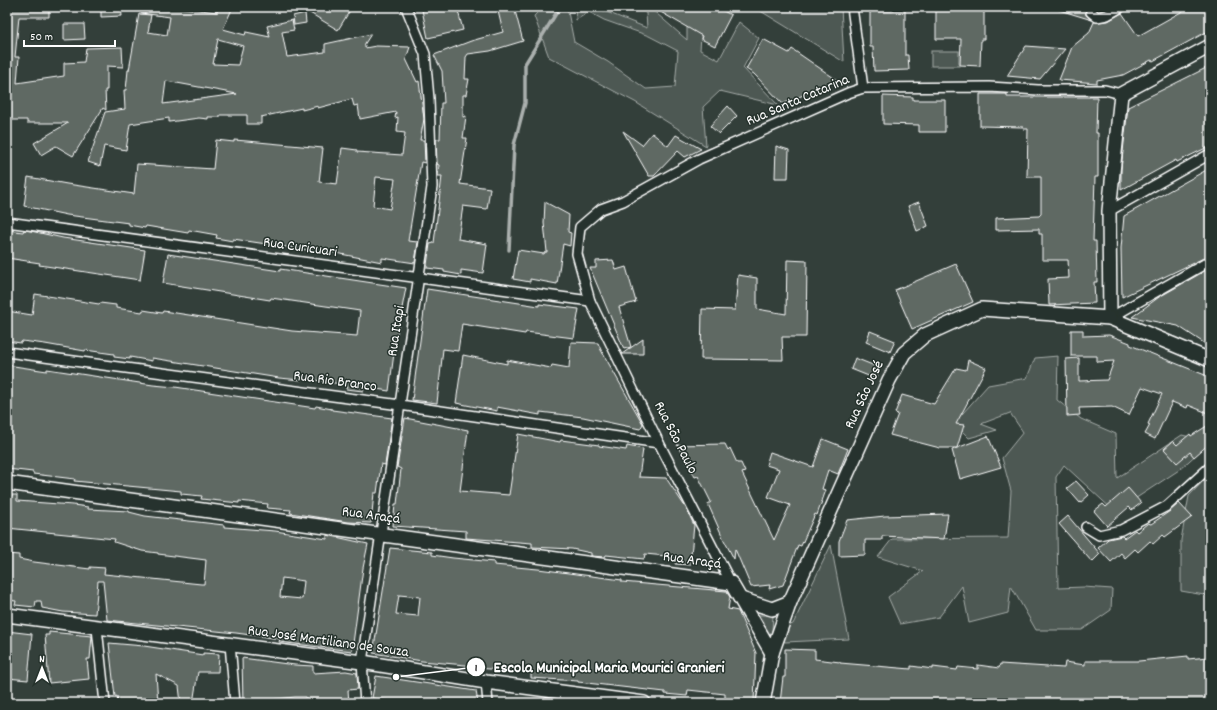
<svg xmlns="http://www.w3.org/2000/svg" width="1217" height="710" viewBox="0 0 1217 710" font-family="Dekko,sans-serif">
<rect width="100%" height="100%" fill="#333f3a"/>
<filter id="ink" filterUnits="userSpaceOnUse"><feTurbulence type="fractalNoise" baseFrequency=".025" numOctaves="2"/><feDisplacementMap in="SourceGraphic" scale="8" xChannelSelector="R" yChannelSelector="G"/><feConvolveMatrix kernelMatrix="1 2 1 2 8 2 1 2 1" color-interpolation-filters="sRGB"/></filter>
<g filter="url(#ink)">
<g fill="#4d5853" stroke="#a6aca9">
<path d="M543 7H567L574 42 608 62 646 89 675 87 678 51 649 36 604 20 589 12 576 20 575 7H594L647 28 646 13 637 7H649L687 40V7H703L700 50 719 60 739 22 759 38 743 68 778 105 720 91 703 107 706 146 635 102 549 57 534 16Z"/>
<path d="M754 7H841L844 62Z"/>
<rect x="931" y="51" width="28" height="15"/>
<path d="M1058 356 1057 400 1081 419 1116 434 1117 478 1182 435 1210 442 1179 470 1115 512 1064 465 1056 477 1058 588 1084 587 1112 589 1111 610 1082 630H1036L1011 586 1008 613 969 623 962 586 939 617 900 624 888 597 923 571 878 557 892 539 1008 538 1011 491 1002 458 1023 432 1010 413 981 424 997 430 969 438 954 423 988 385 1027 378 1035 358Z"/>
<path d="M1210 474V596L1181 591V540L1189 496Z"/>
<path d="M831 545 849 639 785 642 768 633 758 615H773L772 631 793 624Z"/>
</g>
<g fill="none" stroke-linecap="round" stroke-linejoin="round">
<path stroke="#abb0ae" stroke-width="3.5" d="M509 250 514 145 525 103V64L560 7"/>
</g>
<g fill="#5f6964" stroke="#fff" fill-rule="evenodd">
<path d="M7 7H49V17H19L15 57H19L17 83 64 76V63L84 62 86 48 122 47 123 67 107 66V90H105L106 110 103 108 73 156 56 146 41 155 34 143 68 123H27V120H9Z"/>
<path d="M101 7H121L122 16 101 17Z"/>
<path d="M141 7H175L217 12 219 7H233L223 29 245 35 246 32 270 37 267 26 292 20 294 30 282 32 287 57 325 52V44L371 34 364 45H365V48L376 46 410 47 406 59 417 82 419 81 424 119 420 140H424L425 163 421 162 408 241 418 242 415 263 382 258V262L320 250V252L233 239V241L216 238 217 235 189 230 188 233 146 226 145 228 129 225V223L67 215 24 206 28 177 67 184 134 194 137 164 213 169 216 140 234 142V140L247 141 323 148 319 182 337 184 342 148 357 150V152L402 155 405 133 397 132 398 117 395 118 396 112 360 119 358 105 354 106 352 99 318 108V106L302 110V108L261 117V124H247V115H220V117H208V119L199 118 169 122V118L130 124 126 150 104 146 100 166 88 162 105 112 125 109 124 90H126L128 70H129L139 14 151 15 148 32 167 35 170 17 141 13ZM218 39 243 46 238 65 213 64ZM166 81 237 94 163 104ZM376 177 395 179 390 209 373 206Z"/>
<path d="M300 7H352L338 30Z"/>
<path d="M436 7H457L463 30 428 38 422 10Z"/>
<path d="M497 7H514L523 41 490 51 468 54 466 57 465 79H469L466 95H463V117L466 116 463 138H467L460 184 490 188 487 209 463 206 458 239 487 244 483 273 461 270V275L444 272V270L427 268V265L430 244 434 243 442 176H438L439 165 437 164 436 139H440L441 103H444L442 71 434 55 471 41 503 32Z"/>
<path d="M652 7H716L731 15 715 46 701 39 702 36Z"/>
<path d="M1056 7H1085L1086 15 1092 20 1056 9Z"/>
<path d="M1190 7H1210V30L1153 61 1151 60 1123 75 1097 80V83L1059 80 1072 47 1089 33 1094 22 1108 21 1122 13 1138 36Z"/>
<path d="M936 9H984V39H981L980 66 960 65 961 39H936Z"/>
<path d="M905 10V55H908L909 70 874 71 873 47H870V11Z"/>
<path d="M305 13 306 23 294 25 293 16Z"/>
<path d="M64 24H84L85 39 64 40Z"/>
<path d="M763 39 789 53 792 49 837 80 783 104 754 74 746 69Z"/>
<path d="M1026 46 1065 49 1040 79 1007 76Z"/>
<path d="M1210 66V146L1177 162 1176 160 1121 190V169L1128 107Z"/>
<path d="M980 94H1007V97H1097L1096 133H1098V177H1095L1093 241H1096L1097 282H1094L1095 303 1049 305 1048 279 1069 278 1068 260H1042V234H1039V229L996 230V218L1039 216 1041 214V177H1027L1028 129H1023V127L980 126Z"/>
<path d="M883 96 913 97V100H945V132H919V125L883 124Z"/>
<path d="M728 106 737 116 719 134 710 126Z"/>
<path d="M623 131 642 145 652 133 668 146 676 135 701 149 685 157 678 151 654 176H649Z"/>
<path d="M776 146 789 150 788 178H775Z"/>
<path d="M1210 168V255L1122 297 1121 248 1124 216Z"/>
<path d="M545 202 569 215 568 232 571 233 570 246 563 244 557 284 530 279V282L513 279 518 250 544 254 545 252H547L544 223Z"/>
<path d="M919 202 928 226 917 231 908 206Z"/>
<path d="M7 230 23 232 24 230 31 231 63 238 145 250 140 280 39 265 40 263 7 258Z"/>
<path d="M168 254 280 271V269L406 288 396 338 389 391 364 387 363 391 346 389 347 385 301 378V380L279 378 152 358V361L130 357V359L114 357V354L85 350V351L45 344 22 341 21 343 7 341V311L32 315 35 294 99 304 100 303 116 305V308L142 312 143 310 162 313 163 311 292 331 357 336 360 311 271 298 270 300 163 283Z"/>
<path d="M613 260 616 270 626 267 636 302 619 307 631 347 624 349 590 268H596V261Z"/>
<path d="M787 260 807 261 806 337H782L783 360 701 359 702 309 735 310 738 275 757 278V309L786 314Z"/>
<path d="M956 264 973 302 912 329 895 290Z"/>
<path d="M1210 268V347L1178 326 1132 317 1159 297Z"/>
<path d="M427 289 539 306V304L579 309 574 338 526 332 525 334 462 324 458 351 443 349 437 403 412 400Z"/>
<path d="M1071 330H1083V336L1109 335 1130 343V345L1210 377V414L1188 405 1187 408 1172 402 1155 439 1145 434 1150 425 1148 424 1162 394 1142 387 1129 415 1112 407 1079 408 1080 415 1067 416 1066 359 1079 358V381L1107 380 1114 361 1097 362V356H1071Z"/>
<path d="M870 331 895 341 890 352 866 342Z"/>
<path d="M643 339V354H622Z"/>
<path d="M571 342 598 343 601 350 643 424 640 429 583 417 540 412V415L497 407V411L456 403 463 355 507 364V360L551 368 552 365 569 368Z"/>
<path d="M855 358 880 368 876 379 851 369Z"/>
<path d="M968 360 986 368 956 424 964 425 957 448H940L890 435 898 414 895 413 902 395 934 404 956 368 966 370Z"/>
<path d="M7 365 47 371V369L153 385 175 387 315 408 316 406 332 409V410L392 418 385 465 381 464 377 493H374L371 523 348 522 290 513 291 510 267 508 268 504 239 501V503L201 499 202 496 181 494V491L74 481 75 479 33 474V472L7 469Z"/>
<path d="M405 418 468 430 460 491 509 495 518 434 560 442 561 440 599 445V446L626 450 627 446 643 449 639 477 666 478 686 508 694 525 690 565 675 564 676 557 645 554 644 559 606 555 605 557 591 556V553L572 549 532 547V543L466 538V531L393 526 395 504H397L401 469 397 467Z"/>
<path d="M1210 424V443L1194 457 1190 452 1177 463 1164 449 1173 441 1177 445 1190 434 1191 436Z"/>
<path d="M988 436 1001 467 960 479 952 450Z"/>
<path d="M823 439 848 449 838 474 828 470 822 489 826 490 817 515 815 514 801 546 798 545 783 585 769 589 770 585 751 587 735 549 734 559 724 540 708 504 711 502 698 476 695 477 677 445 725 444 728 450 730 448 737 463H741L745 472 742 473 774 540 790 505 768 497 779 469 766 465 770 452 813 467Z"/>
<path d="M1076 481 1089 495 1080 503 1067 488Z"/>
<path d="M1128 488 1141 503 1132 510 1129 507 1107 526 1094 511 1103 504 1106 507Z"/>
<path d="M7 495H17V501L73 505 88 507V509L129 511V512L145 516 224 525V527L275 531 327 539V535L368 544 363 568 352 651 279 642 280 639 236 633 107 620 103 581H98L95 614 63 612 42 608 41 601H36L35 607 15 605 16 601 7 600V554L19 555V559L34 562 90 569V567L105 568 104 574 201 584H204L206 560 158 554V553L142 551 114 542 115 539 7 528ZM282 578 304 581 302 599 280 597Z"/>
<path d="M1179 503 1192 517 1165 537 1163 535 1153 544 1150 541 1138 552 1135 549 1125 558 1121 553 1111 562 1098 548 1108 539 1122 536 1124 538 1135 530 1137 532 1148 523 1151 524 1170 511Z"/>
<path d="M948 514 944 539 882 536V540H865V555L839 556V541L847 520 885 516Z"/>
<path d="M1068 516 1100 554 1092 562 1059 524Z"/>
<path d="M390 548 432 552V555L453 558 494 562V565L538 569 622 580V582L726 591 730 597 728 609 738 611 756 653 754 702H725V694L688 690 687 696 665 694V692L578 682V681L531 678V672L476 668V666L422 661 373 653ZM399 595 420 597 418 616 396 614Z"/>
<path d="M7 631 32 634 28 680 7 678Z"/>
<path d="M49 632 92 636 90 659H87L89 679 49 683 45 635H49Z"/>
<path d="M109 643 144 646 203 655V653L219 654 218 672H198L193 703H181L179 686 156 674 158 703H118L117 696 115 697Z"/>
<path d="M785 649 815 650V659L840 662V663L911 669V666L933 669V667L957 670 958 667 978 669V665L999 668 1000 664 1064 668 1065 662 1085 665V661H1139L1188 656V659L1208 657 1210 703H780L783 677H785Z"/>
<path d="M242 658 295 665 313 666V673L346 671 357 673 358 689 348 690 349 703H306V697H295L243 703Z"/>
<path d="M376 676 476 691 478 703H405L372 698Z"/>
</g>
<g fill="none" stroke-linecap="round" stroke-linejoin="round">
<defs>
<g id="street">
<path d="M852 7 863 88"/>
<path d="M1091 7V12L1097 17 1107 15 1121 7"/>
<path d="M1109 211 1210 154"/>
<path d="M7 222 590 301"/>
<path d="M1110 318 1210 261"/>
<path d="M7 352 400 405 659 443"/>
<path d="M1086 527 1099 535 1121 530 1167 506 1210 467"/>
<path d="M731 583 659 443 590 301 577 254 580 227 601 209 623 201 699 159 848 93 863 88 989 87 1038 90H1105L1121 94"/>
<path d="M97 628 105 703"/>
<path d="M230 644 235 703"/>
<path d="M486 682 488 703"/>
<path d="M365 703 362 662 432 187 429 99 425 54 406 7"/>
</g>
<g id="secondary">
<path d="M1210 46 1121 94 1109 211 1110 318 1210 360"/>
<path d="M7 483 731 583 772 653"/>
<path d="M741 599 772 609 790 602"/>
<path d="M7 615 362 662 486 682 644 703"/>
<path d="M763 703 772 653 790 602 889 380 904 353 925 335 982 309 1110 318"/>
</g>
</defs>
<use href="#street" stroke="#fff" stroke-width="12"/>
<use href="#secondary" stroke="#fff" stroke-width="16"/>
<use href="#street" stroke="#26332d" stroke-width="9"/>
<use href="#secondary" stroke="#26332d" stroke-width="13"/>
</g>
</g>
<g text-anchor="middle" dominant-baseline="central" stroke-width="3" stroke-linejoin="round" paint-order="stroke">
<g font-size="15" fill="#fff" stroke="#26332d">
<text transform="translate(798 101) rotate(-23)">Rua Santa Catarina</text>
<text transform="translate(300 248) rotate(8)">Rua Curicuari</text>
<text transform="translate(397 331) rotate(-81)">Rua Itapi</text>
<text transform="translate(335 382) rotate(8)">Rua Rio Branco</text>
<text transform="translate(865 395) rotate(-65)">Rua São José</text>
<text transform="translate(675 438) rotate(63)">Rua São Paulo</text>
<text transform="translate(371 516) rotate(8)">Rua Araçá</text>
<text transform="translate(692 561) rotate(8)">Rua Araçá</text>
<text transform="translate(328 642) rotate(8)">Rua José Martiliano de Souza</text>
</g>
</g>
<path fill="none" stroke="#fff" stroke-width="1.5" d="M396 677L476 667"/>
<g fill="#fff" stroke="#26332d" stroke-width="1.5">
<circle cx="396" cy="677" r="4"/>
<circle cx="476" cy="667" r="10"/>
</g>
<g font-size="12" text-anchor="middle" font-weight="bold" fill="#111">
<text x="476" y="671">1</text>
</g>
<g font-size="16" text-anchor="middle" font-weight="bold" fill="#fff" stroke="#26332d" stroke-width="3" stroke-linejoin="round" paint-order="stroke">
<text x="609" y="672">Escola Municipal Maria Mourici Granieri</text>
</g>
<rect width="1217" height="710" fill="none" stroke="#26332d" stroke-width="24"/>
<rect x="12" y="12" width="1193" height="686" fill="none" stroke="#fff" stroke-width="1.5" filter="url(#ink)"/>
<g transform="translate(42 668)" stroke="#26332d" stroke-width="3" paint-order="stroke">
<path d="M0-3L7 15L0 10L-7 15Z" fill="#ffffff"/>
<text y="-6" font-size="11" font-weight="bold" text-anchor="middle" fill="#ffffff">N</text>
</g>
<path d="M24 40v6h91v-6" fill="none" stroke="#ffffff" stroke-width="2"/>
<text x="30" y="40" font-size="12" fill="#ffffff" stroke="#26332d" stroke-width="3" paint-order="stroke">50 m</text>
</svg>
